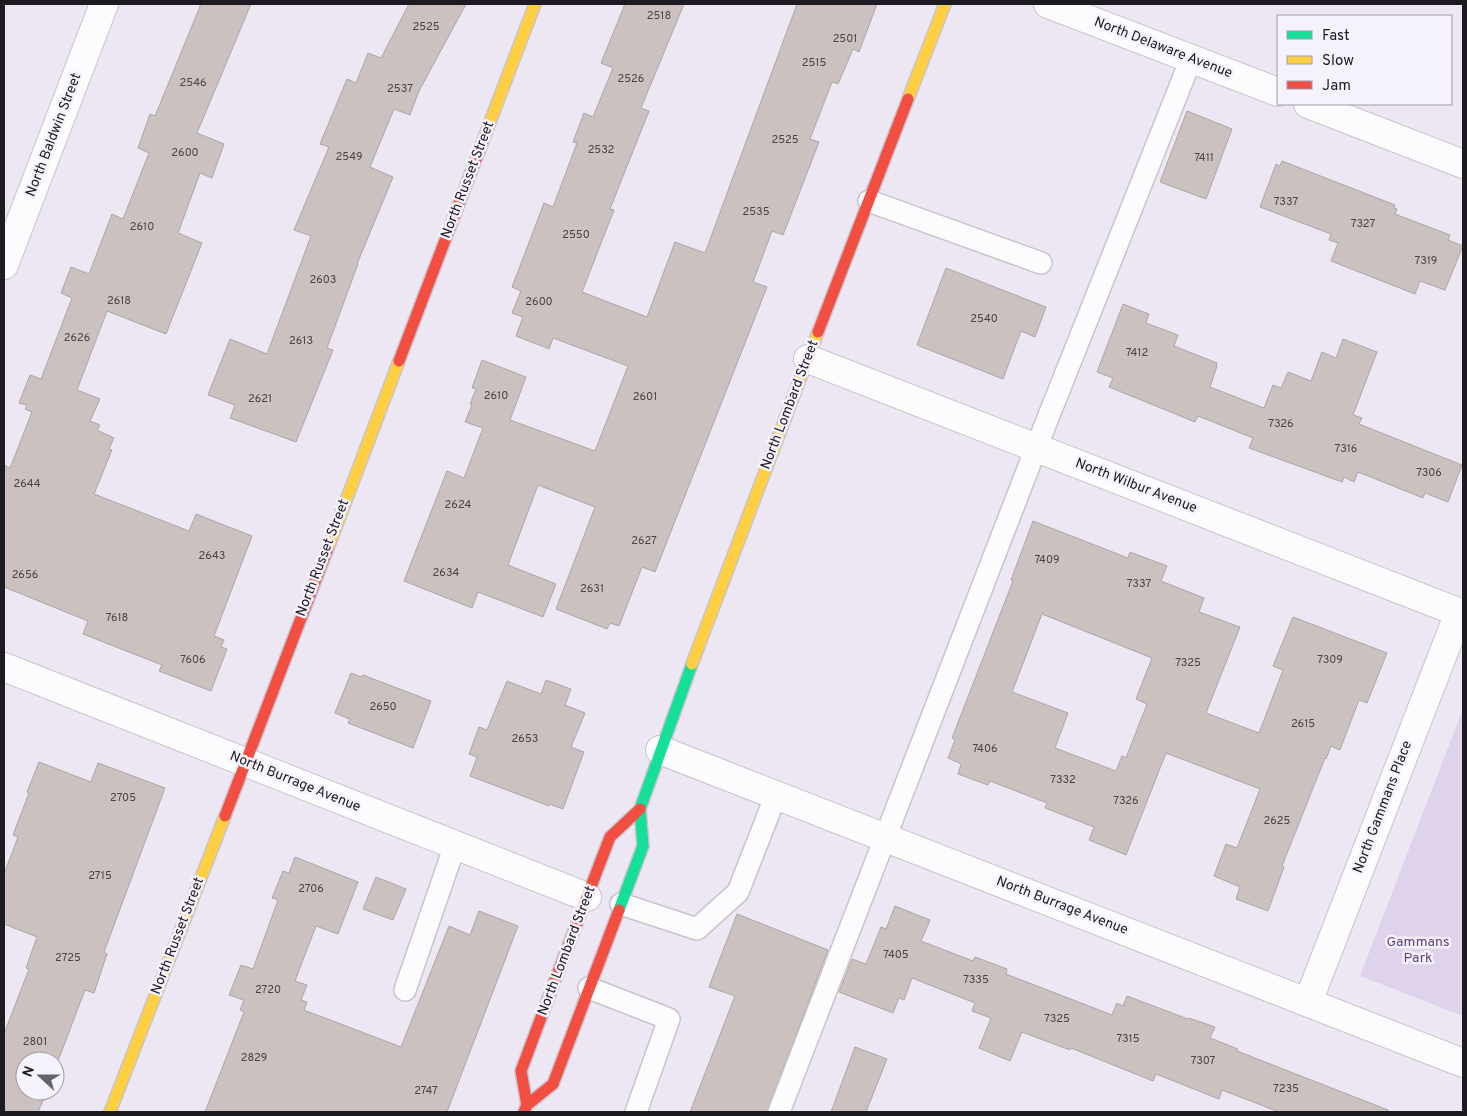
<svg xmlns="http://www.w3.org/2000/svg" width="1467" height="1116" viewBox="0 0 1467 1116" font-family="Overpass,sans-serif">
<rect width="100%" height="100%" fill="#ede7f3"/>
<path fill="#dfd3eb" d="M1463 709V1016L1360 976Z"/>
<g fill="#cbc1bf" stroke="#aca6a7" fill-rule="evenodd">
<path d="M201 4H251L197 133 224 144 212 178 200 173 178 233 202 243 166 334 107 311 77 390 100 399 90 421 100 425 97 430 114 438 109 449 112 450 94 494 189 531 196 514 252 536 214 636 224 640 221 647 227 649 211 691 159 671 162 665 83 634 88 621 4 587V465L10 468 32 412 25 409 27 405 19 403 30 375 41 379 72 298 61 293 71 267 89 274 112 214 123 219 149 153 138 148 150 114 155 116Z"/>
<path d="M409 4H466L419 91 410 115 394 109 370 167 393 177 357 264H358L327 348 333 350 296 442 230 418 235 405 208 395 230 339 267 354 311 236 294 230 329 147 320 144 347 79 356 83 368 53 381 58Z"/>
<path d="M625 4H684L641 108 649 111 610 209 614 210 582 292 647 317 675 242 705 253 797 4H877L859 52 853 49 838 84 832 82 810 139 819 142 783 235 772 231 753 282 767 287 655 572 642 567 619 626 610 623 607 629 556 609 595 507 538 485 508 565 556 584 543 617 478 592 472 608 404 581 447 471 464 478 483 428 465 422 472 405 470 404 476 389 472 388 482 360 526 377 510 420 595 451 628 366 553 338 549 349 516 336 523 317 512 313 521 291 512 287 544 203 553 207 577 143 573 142 584 113 593 117 613 68 601 63Z"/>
<path d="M1187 111 1232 129 1206 199 1160 182Z"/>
<path d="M1282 161 1395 205 1394 208 1397 209 1395 214 1450 235 1448 240 1463 246 1445 290 1420 281 1415 294 1331 261 1338 243 1329 240 1331 234 1260 207 1276 164 1280 166Z"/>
<path d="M946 268 1046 307 1035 337 1021 331 1003 379 917 345Z"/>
<path d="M1123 304 1149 314 1146 323 1178 335 1174 346 1217 363 1216 366H1217L1210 387 1264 408 1273 385 1281 388 1288 372 1311 381 1322 352 1336 358 1343 339 1377 352 1353 415 1362 418 1359 424 1462 465 1448 502 1425 493 1423 498 1358 472 1354 482 1344 477 1342 482 1249 448 1253 438 1198 416 1195 422 1109 387 1113 378 1097 372Z"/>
<path d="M1033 521 1128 558 1130 552 1167 566 1161 581 1204 598 1199 612 1240 627 1206 713 1259 733 1283 670 1273 666 1293 617 1387 653 1367 703 1359 700 1340 750 1331 746 1326 759 1325 758 1282 866 1284 867 1268 911 1236 899 1240 887 1214 876 1226 844 1237 848 1260 789 1166 753 1126 855 1089 840 1094 827 1045 808 1047 803 990 781 988 785 958 774 961 764 948 758 955 740 952 738 1013 581 1011 580ZM1042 614 1152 658 1136 699 1147 704 1126 758 1122 756 1116 771 1055 748 1068 713 1012 692Z"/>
<path d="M351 673 361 677 363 675 431 701 413 748 348 723 350 719 335 713Z"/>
<path d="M546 680 571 689 565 705 585 713 571 747 584 752 563 809 549 804V806L470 776 477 757 469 754 479 727 487 730 507 681 541 694Z"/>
<path d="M39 762 91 782 98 763 165 788 104 952 107 954 94 993 85 990 55 1069V1061H25V1091H47L38 1112H4V1034L29 969 26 968 37 937 4 924V874L18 837 13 835 29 793 27 792Z"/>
<path d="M295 857 358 882 338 934 316 926 295 981 307 985 301 1000 307 1002 304 1010 401 1047 449 926 470 935 479 911 518 926 447 1112H205L244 1012 240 1010 244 1000 229 995 241 965 253 969 278 900 272 898 283 871 289 873Z"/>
<path d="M376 877 406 889 393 920 363 909Z"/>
<path d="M895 906 930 920 921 941 973 961 975 957 1007 969 1006 974 1112 1015 1117 1003 1123 1006 1127 996 1188 1019 1189 1018 1215 1027 1210 1038 1238 1049 1237 1051 1388 1110V1112H1279L1222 1090 1219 1099 1156 1074 1153 1081 1071 1048 1070 1050 1022 1032 1010 1061 979 1048 991 1018 972 1011 975 1003 912 978 904 1000 899 998 893 1013 839 992 852 959 866 964 881 927 886 929Z"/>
<path d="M737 914 828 950 767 1112H690L735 996 709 987Z"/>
<path d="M855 1047 887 1059 866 1112H831Z"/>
</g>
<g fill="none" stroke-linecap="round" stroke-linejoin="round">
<defs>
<g id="lane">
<path d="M869 201 1041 263"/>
<path d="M621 904 697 929 738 892 776 795"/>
<path d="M589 988 669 1019 636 1112"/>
<path d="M405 990 455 845"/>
<path d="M779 1112 1036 448 1191 59"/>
</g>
<g id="street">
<path d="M1048 4 1278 92"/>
<path d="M1308 104 1463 164"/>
<path d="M4 265 104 4"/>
<path d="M808 359 1463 614"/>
<path d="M4 667 587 897"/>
<path d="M660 750 1463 1063"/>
<path d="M1308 1002 1459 613"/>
</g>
<path id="fast" d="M619 910 643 846 640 809 692 664"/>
<g id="slow">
<path d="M908 99 945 4"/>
<path d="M484 138 535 4"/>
<path d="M328 548 399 361"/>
<path d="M692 664 818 332"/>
<path d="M110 1112 225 816"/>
</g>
<g id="jam">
<path d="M818 332 908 99"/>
<path d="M399 361 484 138"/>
<path d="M225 816 328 548"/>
<path d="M527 1105 521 1071 557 975 610 837 640 809"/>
<path d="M524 1112 527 1105 553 1084 619 910"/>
</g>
</defs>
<use href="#lane" stroke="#c8c3cd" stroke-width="24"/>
<use href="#street" stroke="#c8c3cd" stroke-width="30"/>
<use href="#fast" stroke="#c8c3cd" stroke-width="14"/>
<use href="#slow" stroke="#c8c3cd" stroke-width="14"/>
<use href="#jam" stroke="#c8c3cd" stroke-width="14"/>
<use href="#lane" stroke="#fcfbfd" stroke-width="21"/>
<use href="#street" stroke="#fcfbfd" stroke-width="28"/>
<use href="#fast" stroke="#16e098" stroke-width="11"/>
<use href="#slow" stroke="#ffcf43" stroke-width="11"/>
<use href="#jam" stroke="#f24e42" stroke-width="11"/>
</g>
<g text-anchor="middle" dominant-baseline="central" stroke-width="5" stroke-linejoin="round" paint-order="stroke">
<g font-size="11" fill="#494449">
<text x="659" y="16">2518</text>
<text x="426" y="27">2525</text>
<text x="845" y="39">2501</text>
<text x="814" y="63">2515</text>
<text x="631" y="79">2526</text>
<text x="193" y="83">2546</text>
<text x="400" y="89">2537</text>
<text x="785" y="140">2525</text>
<text x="601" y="150">2532</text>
<text x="185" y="153">2600</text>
<text x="349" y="157">2549</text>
<text x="1204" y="158">7411</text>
<text x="1286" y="202">7337</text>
<text x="756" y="212">2535</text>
<text x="1363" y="224">7327</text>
<text x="142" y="227">2610</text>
<text x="576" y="235">2550</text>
<text x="1426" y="261">7319</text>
<text x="323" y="280">2603</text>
<text x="119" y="301">2618</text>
<text x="539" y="302">2600</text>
<text x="984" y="319">2540</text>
<text x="77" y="338">2626</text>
<text x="301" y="341">2613</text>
<text x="1137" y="353">7412</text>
<text x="496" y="396">2610</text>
<text x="645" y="397">2601</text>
<text x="260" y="399">2621</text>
<text x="1281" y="424">7326</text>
<text x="1346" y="449">7316</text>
<text x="1429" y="473">7306</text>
<text x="27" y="484">2644</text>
<text x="458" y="505">2624</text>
<text x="644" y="541">2627</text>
<text x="212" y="556">2643</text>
<text x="1047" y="560">7409</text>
<text x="446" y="573">2634</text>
<text x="25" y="575">2656</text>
<text x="1139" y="584">7337</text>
<text x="592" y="589">2631</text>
<text x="117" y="618">7618</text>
<text x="193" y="660">7606</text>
<text x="1330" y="660">7309</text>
<text x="1188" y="663">7325</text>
<text x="383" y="707">2650</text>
<text x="1303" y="724">2615</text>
<text x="525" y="739">2653</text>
<text x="985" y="749">7406</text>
<text x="1063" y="780">7332</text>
<text x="123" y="798">2705</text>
<text x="1126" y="801">7326</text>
<text x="1277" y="821">2625</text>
<text x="100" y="876">2715</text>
<text x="311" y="889">2706</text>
<text x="896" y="955">7405</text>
<text x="68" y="958">2725</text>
<text x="976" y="980">7335</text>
<text x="268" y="990">2720</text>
<text x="1057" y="1019">7325</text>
<text x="1128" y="1039">7315</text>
<text x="35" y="1042">2801</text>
<text x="254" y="1058">2829</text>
<text x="1203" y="1061">7307</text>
<text x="1286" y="1089">7235</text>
<text x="426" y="1091">2747</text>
</g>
<g font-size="14" fill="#1e1a22" stroke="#f6f2fc">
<text transform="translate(1163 48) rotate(21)">North Delaware Avenue</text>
<text transform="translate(54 135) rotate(-69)">North Baldwin Street</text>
<text transform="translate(468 180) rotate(-69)">North Russet Street</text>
<text transform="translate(790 405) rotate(-69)">North Lombard Street</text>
<text transform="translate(1136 486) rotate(21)">North Wilbur Avenue</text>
<text transform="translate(323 558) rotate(-69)">North Russet Street</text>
<text transform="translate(295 782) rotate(22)">North Burrage Avenue</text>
<text transform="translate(1383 807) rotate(-69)">North Gammans Place</text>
<text transform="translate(1062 906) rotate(21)">North Burrage Avenue</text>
<text transform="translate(178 936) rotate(-69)">North Russet Street</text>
<text transform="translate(567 951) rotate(-69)">North Lombard Street</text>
</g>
<g font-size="14" fill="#60407c" stroke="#f6f2fc">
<text x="1418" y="942">Gammans<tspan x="1418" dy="16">Park</tspan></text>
</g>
</g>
<rect width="1467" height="1116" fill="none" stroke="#1e1a22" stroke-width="10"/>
<rect x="1277" y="15" width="175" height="90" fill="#f6f2fc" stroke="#a09ca5"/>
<rect x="1287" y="31" width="25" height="8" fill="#16e098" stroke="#a09ca5"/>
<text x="1322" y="40" font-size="15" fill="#1e1a22">Fast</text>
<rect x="1287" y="56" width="25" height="8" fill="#ffcf43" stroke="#a09ca5"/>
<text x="1322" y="65" font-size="15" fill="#1e1a22">Slow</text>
<rect x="1287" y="81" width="25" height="8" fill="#f24e42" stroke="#a09ca5"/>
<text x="1322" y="90" font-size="15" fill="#1e1a22">Jam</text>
<g transform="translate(40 1076) rotate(291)"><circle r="24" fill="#f6f2fc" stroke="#a09ca5"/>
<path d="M0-4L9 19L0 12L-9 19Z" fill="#66626b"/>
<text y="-8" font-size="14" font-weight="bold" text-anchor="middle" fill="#1e1a22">N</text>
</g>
</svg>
